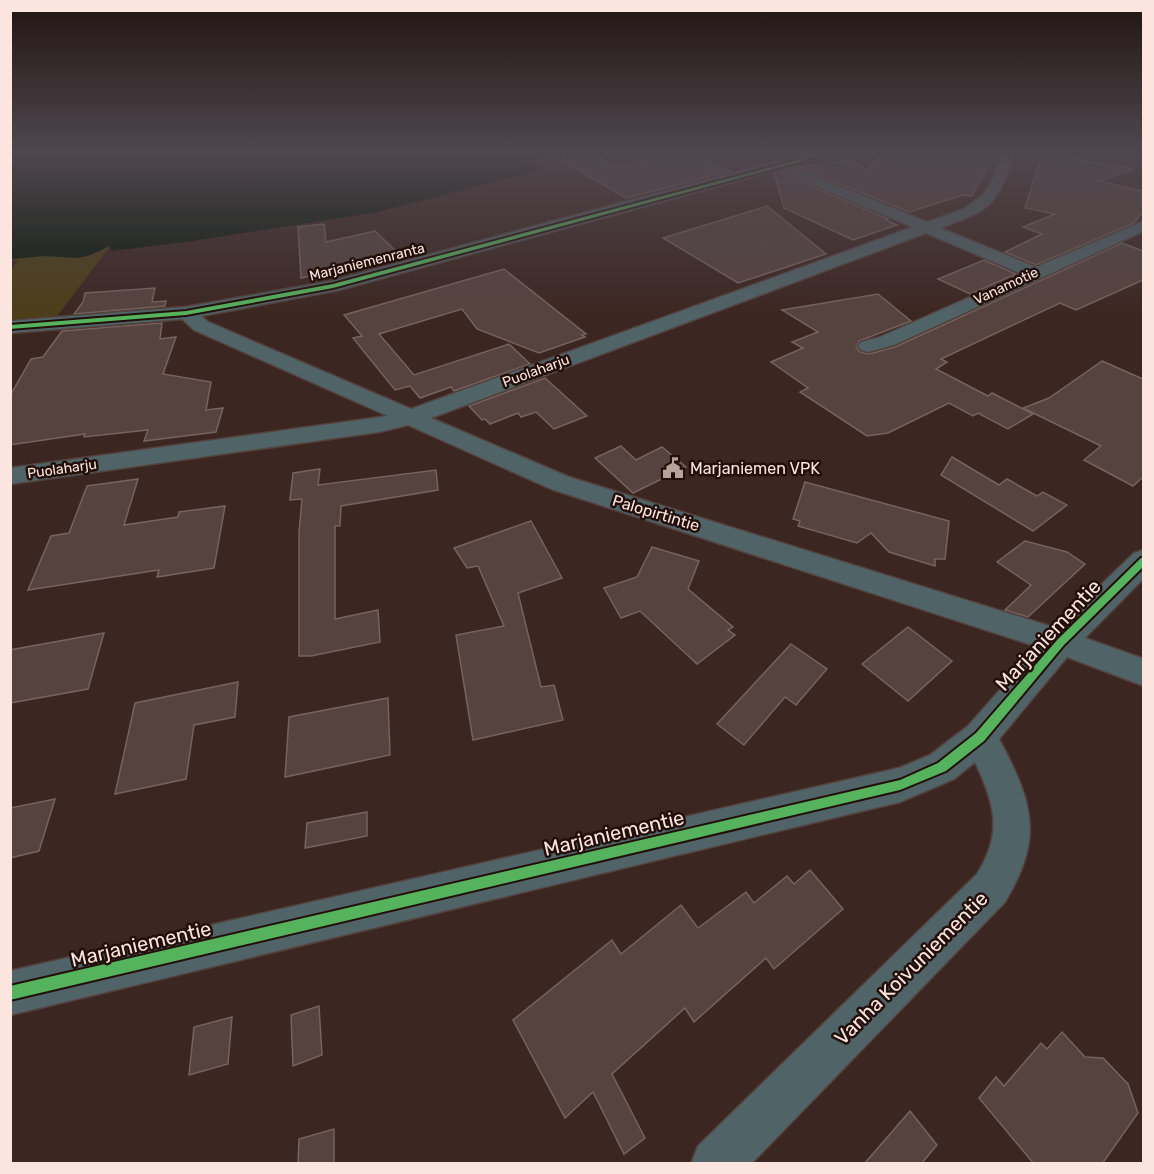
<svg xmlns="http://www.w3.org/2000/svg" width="1154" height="1174" viewBox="0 0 1154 1174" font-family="Rubik,sans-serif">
<rect width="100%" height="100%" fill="#3c2621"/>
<path fill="#4c3e18" d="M110 246 55 319 11 320V270L18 261 11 259Z"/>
<path fill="#0b180d" d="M11 151H568L542 155 525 163 542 164 538 170 378 212 193 241 111 251 110 246 88 256 77 258 45 256 11 259Z"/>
<g fill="#56433f" stroke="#76625e" stroke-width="1.5">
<path d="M567 151H587L616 167 687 151 730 171 626 198 562 161Z"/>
<path d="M884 151H997L972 196 963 195 909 212 798 167 851 160 867 170Z"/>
<path d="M1042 154 1135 169 1098 181 1143 191V211L1134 223 1036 265 1005 252 1042 234 1023 227 1055 214 1025 208Z"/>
<path d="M778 172 888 219 886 220 897 225 853 240 784 208 774 173Z"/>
<path d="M767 206 826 254 738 283 663 238Z"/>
<path d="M324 224 326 242 375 231 401 256 301 278 298 227Z"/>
<path d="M1122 243 1143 251V280L1076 310 1060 303 941 359 947 362 936 369 988 396 992 393 1033 414 1008 429 978 413 973 416 949 403 888 433 867 436 800 392 808 388 771 362 803 348 792 342 818 332 782 310 878 294 911 321 859 341 856 347 860 352 869 354 895 347Z"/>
<path d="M984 260 1016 274 970 294 938 279Z"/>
<path d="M504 269 586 334 582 335 585 337 539 353 477 329 462 309 379 334 414 375 509 344 530 364 454 391 451 387 420 398 410 386 395 390 353 338 362 336 344 315Z"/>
<path d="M155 288 152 302 166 301 165 306 74 314 83 302 85 293Z"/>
<path d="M162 323 160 339 176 337 163 374 211 382 206 410 223 408 216 432 144 441 148 430 84 437 85 434 10 445V396L31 359 43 357 62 331Z"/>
<path d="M1102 361 1143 379V477L1133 486 1084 460 1101 446 1023 408 1049 398Z"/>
<path d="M545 378 587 416 554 429 536 412 521 417 518 413 490 424 485 419 482 420 469 406Z"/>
<path d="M621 446 636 460 662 447 686 467 633 493 595 458Z"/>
<path d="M952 457 999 485 1007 479 1037 496 1043 492 1067 505 1033 531 941 475Z"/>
<path d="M320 469 318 485 436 470 438 490 341 506 340 526H335V619L378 610 380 642 311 656H299V532L302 499 290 500 293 473Z"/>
<path d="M138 479 124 525 178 517 179 512 225 506 214 568 157 577 159 570 28 590 51 536 69 533 87 486Z"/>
<path d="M805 482 949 521 945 559H935V566L889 552 871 533 857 543 798 526 800 521 793 519Z"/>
<path d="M531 521 562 578 518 593 541 687 554 685 563 720 473 740 456 635 504 626 478 566 467 568 454 548Z"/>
<path d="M1025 541 1067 552 1085 564 1028 617 1005 610 1031 585 997 562Z"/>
<path d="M652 547 699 561 688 589 733 627 728 630 735 635 697 664 640 611 621 618 604 588 637 577Z"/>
<path d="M908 627 952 661 908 701 862 664Z"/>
<path d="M104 633 88 689 10 703V650Z"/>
<path d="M791 644 827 669 796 705 785 697 744 745 717 724Z"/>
<path d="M238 682 235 717 194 725 186 779 115 794 135 703Z"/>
<path d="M388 698 390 755 285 777 289 717Z"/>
<path d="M55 799 39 851 10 858V808Z"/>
<path d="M367 812V836L305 848 307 823Z"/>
<path d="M810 870 843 909 774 969 766 958 694 1022 685 1008 612 1074 645 1138 624 1154 593 1092 565 1118 513 1020 612 940 621 954 681 905 698 928 746 892 754 903 787 876 794 884Z"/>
<path d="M319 1006 322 1055 293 1066 291 1015Z"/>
<path d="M232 1017 228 1064 189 1075 194 1027Z"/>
<path d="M1062 1032 1085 1057 1103 1058 1128 1084 1138 1113 1102 1164H1034L979 1098 996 1077 1004 1086 1041 1043 1047 1049Z"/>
<path d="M910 1111 937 1145 921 1164H864Z"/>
<path d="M334 1129V1164H298L299 1139Z"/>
</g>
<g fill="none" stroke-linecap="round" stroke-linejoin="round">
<defs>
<path id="minor" d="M812 151H831L792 167 927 222 964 209 983 195 990 185 1003 151H1016C994 206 997 207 940 228L1036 267 1144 221V231L894 345 868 352 861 350 858 346 861 342 880 337 1022 274 926 233 431 418 569 477 1056 628 1134 553 1144 550V578L1085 638 1144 659V686L1067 657 999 739C1033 803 1044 837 1005 902L751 1164H691L698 1146 977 874C1003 833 995 804 975 762L954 779 900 802 10 1015V971L899 768 930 755 968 726 1038 647 551 489 408 425 379 432 10 484V468L388 416 194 330 182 319 10 333V321L186 307 332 281ZM778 170 913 227 411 409 208 322 201 316 339 290Z"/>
</defs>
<use href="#minor" stroke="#54423e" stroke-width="3"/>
<use href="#minor" fill="#506367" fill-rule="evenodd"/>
<defs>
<g id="cycleway">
<path d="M820 151H827L803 161 333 288 186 315 10 329V325L186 311 333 284 801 159Z"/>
<path d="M1144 557V566L1064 645 984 741 946 771 900 790 10 1000V986L900 780 938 763 976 733 1058 639 1141 558Z"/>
</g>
</defs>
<use href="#cycleway" stroke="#220f0a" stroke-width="4"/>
<use href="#cycleway" fill="#56b35d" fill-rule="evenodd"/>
</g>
<linearGradient id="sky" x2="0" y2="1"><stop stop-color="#211512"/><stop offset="0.48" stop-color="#50474e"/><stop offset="1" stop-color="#50474e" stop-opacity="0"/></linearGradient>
<rect width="1154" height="316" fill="url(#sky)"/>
<defs>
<symbol id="civic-bare" viewBox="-9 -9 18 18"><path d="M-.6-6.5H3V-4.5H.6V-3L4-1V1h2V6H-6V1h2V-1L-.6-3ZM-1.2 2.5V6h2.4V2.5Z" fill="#b9a29c" stroke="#220f0a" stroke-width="2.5" paint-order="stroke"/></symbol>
</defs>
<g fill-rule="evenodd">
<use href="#civic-bare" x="658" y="453" width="30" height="30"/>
</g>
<g text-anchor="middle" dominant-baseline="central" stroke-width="5" stroke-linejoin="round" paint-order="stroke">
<g font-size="14" fill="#fce5df" stroke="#220f0a">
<text transform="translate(367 262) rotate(-14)">Marjaniemenranta</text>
<text transform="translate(1006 286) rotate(-25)">Vanamotie</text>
<text transform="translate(536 371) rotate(-20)">Puolaharju</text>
<text transform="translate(62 469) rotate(-8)">Puolaharju</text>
</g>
<g font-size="16" fill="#fce5df" stroke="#220f0a" text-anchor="start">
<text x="690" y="468">Marjaniemen VPK</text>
</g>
<g font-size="16" fill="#fce5df" stroke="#220f0a">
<text transform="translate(656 513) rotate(17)">Palopirtintie</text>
</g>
<g font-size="20" fill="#fce5df" stroke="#220f0a">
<text transform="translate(1048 635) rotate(-47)">Marjaniementie</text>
<text transform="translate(614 833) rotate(-13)">Marjaniementie</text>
<text transform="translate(141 944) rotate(-13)">Marjaniementie</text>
<text transform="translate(911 968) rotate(-45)">Vanha Koivuniementie</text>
</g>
</g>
<rect width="1154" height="1174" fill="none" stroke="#fce5df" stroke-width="24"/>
</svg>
